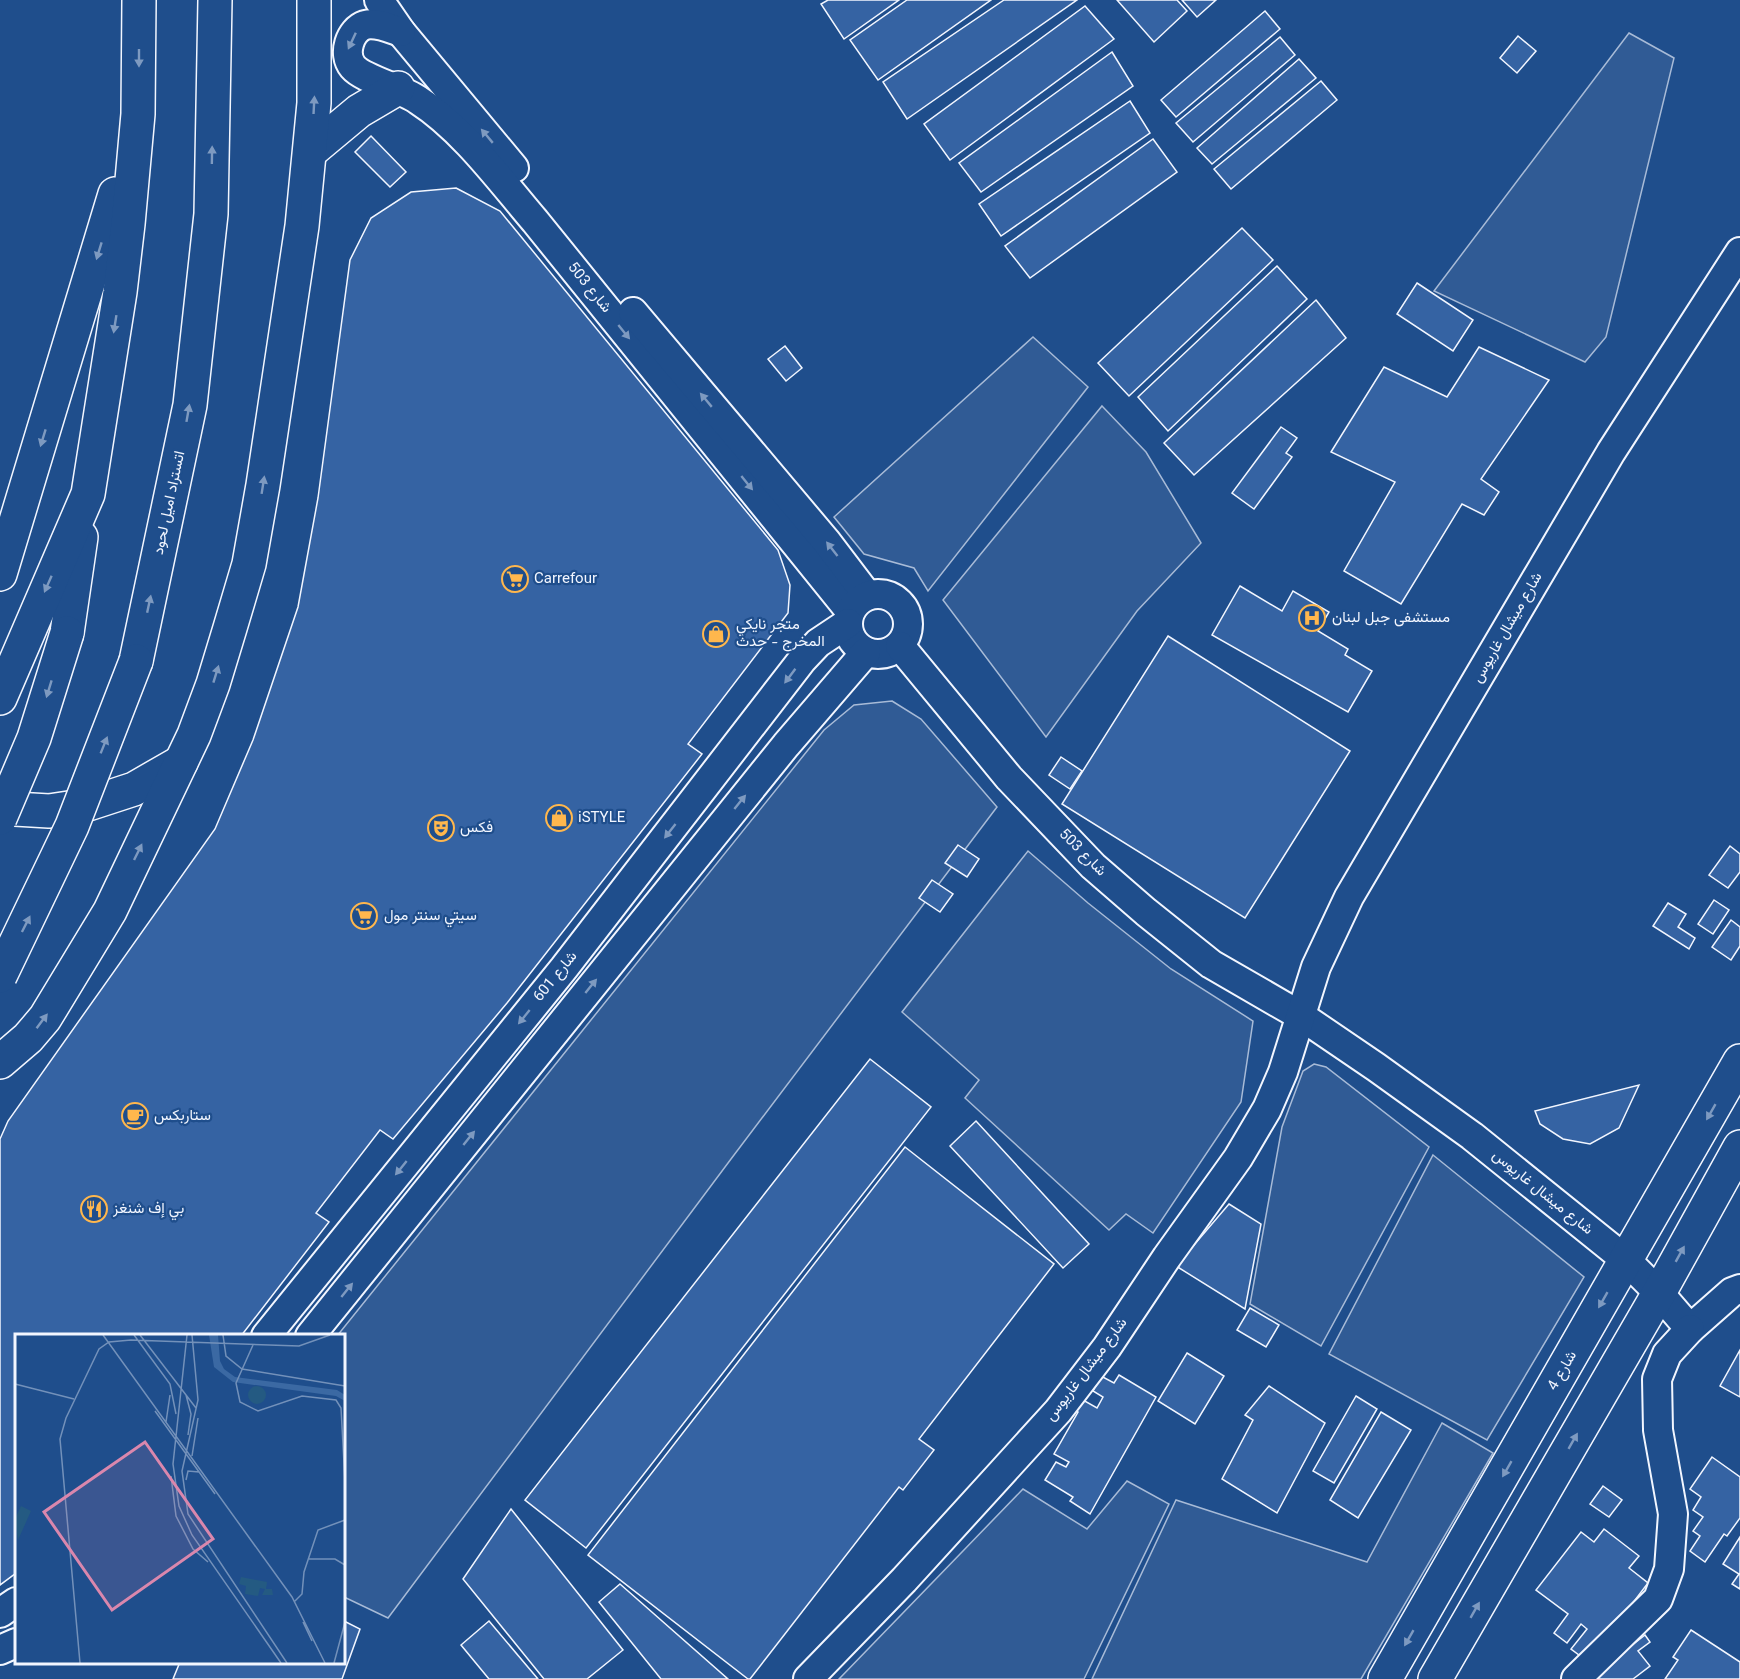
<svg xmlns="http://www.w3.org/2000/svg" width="1740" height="1679" viewBox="0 0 1740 1679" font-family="Georgia,Vazirmatn,serif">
<rect width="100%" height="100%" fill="#1f4e8c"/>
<g fill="#305b95" stroke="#a8bbd7" stroke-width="1.5">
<path d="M1629 33 1674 58 1606 337 1585 362 1434 291Z"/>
<path d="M1033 337 1088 387 928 591 914 568 864 554 834 517Z"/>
<path d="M1102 406 1146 452 1201 543 1137 611 1046 737 943 600Z"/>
<path d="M892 701 921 719 997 807 731 1159 388 1618 344 1597V1336H337L824 730 854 705Z"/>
<path d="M1028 851 1088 903 1171 969 1253 1021 1241 1102 1153 1233 1126 1214 1109 1230 965 1098 979 1080 902 1012Z"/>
<path d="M1314 1064 1326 1067 1429 1147 1321 1346 1250 1304 1282 1127 1303 1071Z"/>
<path d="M1433 1155 1584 1277 1487 1440 1329 1354Z"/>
<path d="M1442 1423 1493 1453 1361 1679H1092L1176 1500 1367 1562Z"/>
<path d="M1127 1481 1169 1504 1084 1679H839L1023 1489 1087 1529Z"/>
</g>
<g fill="#3563a3" stroke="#f2f6ff" stroke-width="1.5">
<path d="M828 0H899L844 39 821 4Z"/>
<path d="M907 0H991L878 80 850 40Z"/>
<path d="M1004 0H1077L907 119 883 82Z"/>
<path d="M1117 0H1177L1187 11 1154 42Z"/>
<path d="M1182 0H1216L1197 17Z"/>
<path d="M1085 6 1114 39 950 160 924 124Z"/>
<path d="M1265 11 1280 29 1176 117 1161 100Z"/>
<path d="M1518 36 1536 51 1517 73 1500 58Z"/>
<path d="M1280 37 1295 55 1193 142 1176 123Z"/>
<path d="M1112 52 1133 86 981 192 959 163Z"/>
<path d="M1299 59 1316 78 1212 164 1197 148Z"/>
<path d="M1321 81 1337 100 1231 189 1214 169Z"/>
<path d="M1130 101 1150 133 1001 236 979 204Z"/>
<path d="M371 136 406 172 390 187 355 152Z"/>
<path d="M1153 139 1177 172 1030 278 1005 246Z"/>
<path d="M456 188 500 211 778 550 790 585 788 613 688 744 702 754 507 1003 393 1139 380 1130 316 1213 329 1222 241 1336H16V1573L0 1585V1139L8 1121 215 829 253 740 298 607 318 498 350 260 371 218 411 192Z"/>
<path d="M1242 228 1273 260 1129 396 1098 363Z"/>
<path d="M1277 266 1307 299 1168 431 1138 397Z"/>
<path d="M1417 283 1473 320 1453 351 1397 314Z"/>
<path d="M1316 300 1346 338 1194 475 1164 443Z"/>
<path d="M785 346 802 368 786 381 768 359Z"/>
<path d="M1479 347 1549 380 1481 479 1499 492 1484 515 1462 504 1401 604 1344 571 1395 482 1331 452 1384 367 1447 397Z"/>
<path d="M1281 427 1297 438 1286 453 1292 457 1254 509 1232 493Z"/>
<path d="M1240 586 1282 611 1293 591 1329 612 1318 631 1348 649 1345 655 1372 671 1348 712 1212 635Z"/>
<path d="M1168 636 1350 751 1245 918 1062 804Z"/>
<path d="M1061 757 1082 771 1070 789 1049 775Z"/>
<path d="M958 845 979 859 967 877 945 863Z"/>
<path d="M1730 846 1740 854V872L1728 888 1709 875Z"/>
<path d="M932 880 953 894 940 912 919 898Z"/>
<path d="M1714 900 1729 910 1713 934 1698 924Z"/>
<path d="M1668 903 1686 914 1678 927 1695 938 1689 949 1653 926Z"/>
<path d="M1731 920 1740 927V946L1731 960 1712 947Z"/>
<path d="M870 1059 931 1107 586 1548 525 1500Z"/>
<path d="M1639 1085 1619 1128 1590 1144 1563 1139 1540 1124 1535 1111Z"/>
<path d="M976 1121 1089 1244 1063 1268 950 1146Z"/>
<path d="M905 1147 1054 1264 919 1439 934 1450 903 1490 899 1487 750 1679H748L588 1555Z"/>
<path d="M1229 1204 1261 1224 1245 1309 1176 1266Z"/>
<path d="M1250 1308 1279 1325 1266 1347 1237 1330Z"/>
<path d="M1740 1350V1397L1720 1386Z"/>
<path d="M1187 1353 1224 1376 1195 1424 1158 1401Z"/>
<path d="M1119 1375 1156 1397 1090 1514 1070 1501 1073 1497 1045 1480 1056 1462 1066 1467 1069 1462 1054 1454 1078 1412 1070 1408 1076 1396 1097 1408 1103 1397 1093 1391 1101 1376 1114 1383Z"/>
<path d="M1269 1386 1325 1423 1277 1513 1222 1479 1253 1420 1245 1415Z"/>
<path d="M1356 1396 1377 1409 1334 1483 1313 1471Z"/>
<path d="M1381 1412 1411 1430 1358 1518 1330 1500Z"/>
<path d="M1712 1457 1740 1477V1518L1727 1536 1724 1534 1705 1562 1690 1551 1700 1536 1693 1531 1703 1517 1693 1510 1701 1497 1690 1489Z"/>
<path d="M1603 1486 1622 1500 1609 1517 1590 1504Z"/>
<path d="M511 1509 623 1650 587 1679H544L463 1579Z"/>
<path d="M1604 1529 1639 1556 1629 1568 1648 1583 1604 1641 1598 1637 1583 1658 1571 1649 1587 1629 1581 1624 1567 1643 1554 1633 1568 1614 1536 1590 1581 1532 1594 1542Z"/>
<path d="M1740 1537V1589L1732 1584 1739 1574 1723 1564Z"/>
<path d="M620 1584 728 1679H661L599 1602Z"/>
<path d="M344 1621 360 1629 342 1679H173L180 1662H344Z"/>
<path d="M489 1621 538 1679H489L461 1645Z"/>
<path d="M1691 1630 1740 1662V1679H1665L1678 1660 1673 1657Z"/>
<path d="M1645 1635 1650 1642 1638 1651 1650 1666 1633 1679H1589Z"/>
</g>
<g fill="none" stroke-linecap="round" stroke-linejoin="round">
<defs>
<g id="minor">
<path d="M379 0 401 32 514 168"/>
<path d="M401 32C391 29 377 22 365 25 350 30 342 54 353 67 363 79 401 88 418 100 463 129 500 180 535 221L850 611"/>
<path d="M633 312 826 541 867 595"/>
<circle cx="878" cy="624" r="30"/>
<path d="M900 646 1009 778 1093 866 1146 912 1211 964 1301 1016 1376 1067 1472 1136 1626 1260 1659 1293 1690 1329 1732 1292 1740 1289"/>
<path d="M266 1336 564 968 802 660 818 643 848 623"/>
<path d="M310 1336 786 745 866 652"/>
<path d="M0 1613 16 1602"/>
<path d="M0 1650 16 1643"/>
<path d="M808 1679 904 1580 1058 1411 1107 1347 1167 1257 1238 1158 1267 1109 1283 1072 1316 967 1349 897 1611 452 1740 252"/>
<path d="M1576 1679 1658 1599 1669 1569 1673 1514 1658 1430 1657 1379 1667 1354 1690 1329"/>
</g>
<g id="trunk">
<path d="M1385 1679 1740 1061"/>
<path d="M1435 1679 1659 1293 1740 1147"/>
</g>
<g id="motorway">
<path d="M311 151 359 111 398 88"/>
<path d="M0 574 115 194"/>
<path d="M67 633 81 537"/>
<path d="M136 661 190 405 211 214 215 0"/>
<path d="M0 698 88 494 120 292 128 224 138 114 139 0"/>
<path d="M0 804 15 809 49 811 82 806 134 789 181 762"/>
<path d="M0 1062 28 1038 45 1018 110 911 194 735 213 684 230 628 249 564 263 485 302 226 314 103V0"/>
</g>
</defs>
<use href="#minor" stroke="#f2f6ff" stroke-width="32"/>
<use href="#trunk" stroke="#f2f6ff" stroke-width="36"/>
<use href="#motorway" stroke="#f2f6ff" stroke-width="36"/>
<use href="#minor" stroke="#1f4e8c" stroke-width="28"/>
<use href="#trunk" stroke="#1f4e8c" stroke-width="33"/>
<use href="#motorway" stroke="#1f4e8c" stroke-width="33"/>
<defs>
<g id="motorway-bridge">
<path d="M0 818 34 738 67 633"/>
<path d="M0 976 72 826 136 661"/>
</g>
</defs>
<use href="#motorway-bridge" stroke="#f2f6ff" stroke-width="36" stroke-linecap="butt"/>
<use href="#motorway-bridge" stroke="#1f4e8c" stroke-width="33"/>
</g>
<defs><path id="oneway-solid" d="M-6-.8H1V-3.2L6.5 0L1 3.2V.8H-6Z" transform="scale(1.5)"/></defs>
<g fill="#7e9ac0">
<use href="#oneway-solid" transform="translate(352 41) rotate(115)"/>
<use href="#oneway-solid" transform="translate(139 58) rotate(90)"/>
<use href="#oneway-solid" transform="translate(314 105) rotate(-87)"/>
<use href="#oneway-solid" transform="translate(487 136) rotate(-130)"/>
<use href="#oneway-solid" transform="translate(212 155) rotate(-89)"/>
<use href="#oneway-solid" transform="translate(99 251) rotate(107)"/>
<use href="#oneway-solid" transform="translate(115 324) rotate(99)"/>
<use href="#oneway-solid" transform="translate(624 332) rotate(51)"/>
<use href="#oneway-solid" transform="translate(706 400) rotate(-130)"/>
<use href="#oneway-solid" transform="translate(188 413) rotate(-80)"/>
<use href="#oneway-solid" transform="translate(43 438) rotate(107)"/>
<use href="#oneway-solid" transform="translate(747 483) rotate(51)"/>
<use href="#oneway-solid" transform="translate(263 485) rotate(-81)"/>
<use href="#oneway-solid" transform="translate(832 549) rotate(-128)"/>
<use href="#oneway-solid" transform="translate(48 584) rotate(114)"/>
<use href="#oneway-solid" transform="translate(149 604) rotate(-78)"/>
<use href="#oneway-solid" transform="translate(216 674) rotate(-73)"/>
<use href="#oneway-solid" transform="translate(790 676) rotate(127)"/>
<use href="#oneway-solid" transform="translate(49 689) rotate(107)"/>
<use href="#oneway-solid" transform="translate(104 745) rotate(-68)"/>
<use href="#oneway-solid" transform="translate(740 802) rotate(-51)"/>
<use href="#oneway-solid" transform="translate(670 831) rotate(128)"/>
<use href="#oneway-solid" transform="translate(138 852) rotate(-64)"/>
<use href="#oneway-solid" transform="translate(26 924) rotate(-63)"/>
<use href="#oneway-solid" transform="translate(591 986) rotate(-51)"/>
<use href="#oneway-solid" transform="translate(524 1017) rotate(129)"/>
<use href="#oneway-solid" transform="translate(42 1021) rotate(-53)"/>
<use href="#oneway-solid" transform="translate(1711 1112) rotate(120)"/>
<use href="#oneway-solid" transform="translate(469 1138) rotate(-51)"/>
<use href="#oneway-solid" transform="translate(401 1168) rotate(129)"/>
<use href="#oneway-solid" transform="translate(1680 1254) rotate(-61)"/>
<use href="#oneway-solid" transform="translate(347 1290) rotate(-51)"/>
<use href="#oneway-solid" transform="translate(1603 1300) rotate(120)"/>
<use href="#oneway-solid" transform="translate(1573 1441) rotate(-60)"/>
<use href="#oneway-solid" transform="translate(1507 1469) rotate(120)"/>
<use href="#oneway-solid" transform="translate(1475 1610) rotate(-60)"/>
<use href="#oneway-solid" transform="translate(1409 1638) rotate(120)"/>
</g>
<defs>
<symbol id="supermarket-ring" viewBox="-11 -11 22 22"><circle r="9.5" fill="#1f4e8c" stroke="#ffb74d" stroke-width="1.5"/><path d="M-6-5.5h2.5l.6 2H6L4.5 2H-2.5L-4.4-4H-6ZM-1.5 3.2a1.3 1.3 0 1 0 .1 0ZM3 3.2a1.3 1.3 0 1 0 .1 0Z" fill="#ffb74d"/></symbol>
<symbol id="hospital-ring" viewBox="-11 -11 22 22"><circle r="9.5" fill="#1f4e8c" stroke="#ffb74d" stroke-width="1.5"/><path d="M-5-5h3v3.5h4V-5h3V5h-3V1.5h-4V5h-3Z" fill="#ffb74d"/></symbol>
<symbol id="shop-ring" viewBox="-11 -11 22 22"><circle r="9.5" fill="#1f4e8c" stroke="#ffb74d" stroke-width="1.5"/><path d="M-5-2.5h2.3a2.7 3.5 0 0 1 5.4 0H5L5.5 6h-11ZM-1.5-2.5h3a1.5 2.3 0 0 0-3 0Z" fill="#ffb74d"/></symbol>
<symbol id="theatre-ring" viewBox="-11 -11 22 22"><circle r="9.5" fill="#1f4e8c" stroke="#ffb74d" stroke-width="1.5"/><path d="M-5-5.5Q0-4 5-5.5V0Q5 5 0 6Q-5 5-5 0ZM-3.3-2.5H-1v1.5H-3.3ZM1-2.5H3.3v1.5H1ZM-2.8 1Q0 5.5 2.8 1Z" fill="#ffb74d"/></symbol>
<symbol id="cafe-ring" viewBox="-11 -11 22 22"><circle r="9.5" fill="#1f4e8c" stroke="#ffb74d" stroke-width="1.5"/><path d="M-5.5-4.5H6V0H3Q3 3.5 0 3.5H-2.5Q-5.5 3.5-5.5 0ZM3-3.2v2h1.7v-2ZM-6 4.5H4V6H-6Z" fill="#ffb74d"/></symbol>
<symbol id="restaurant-ring" viewBox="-11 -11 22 22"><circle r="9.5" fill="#1f4e8c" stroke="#ffb74d" stroke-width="1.5"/><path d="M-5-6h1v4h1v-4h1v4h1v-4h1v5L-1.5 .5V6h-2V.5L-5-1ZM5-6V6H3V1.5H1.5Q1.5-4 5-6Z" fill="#ffb74d"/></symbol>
</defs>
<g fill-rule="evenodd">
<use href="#supermarket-ring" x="500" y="564" width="30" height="30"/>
<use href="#hospital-ring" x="1297" y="603" width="30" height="30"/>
<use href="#shop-ring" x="701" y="619" width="30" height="30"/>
<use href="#shop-ring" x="544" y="803" width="30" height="30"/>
<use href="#theatre-ring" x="426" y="813" width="30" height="30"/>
<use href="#supermarket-ring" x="349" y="901" width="30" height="30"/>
<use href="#cafe-ring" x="120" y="1101" width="30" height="30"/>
<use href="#restaurant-ring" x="79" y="1194" width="30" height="30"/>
</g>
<g text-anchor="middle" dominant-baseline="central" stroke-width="4.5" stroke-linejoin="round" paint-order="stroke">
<g font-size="15" fill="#f2f6ff" stroke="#1f4e8c">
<text transform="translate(589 288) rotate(51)">شارع 503</text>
<text transform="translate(170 503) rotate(-78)">اتستراد اميل لحود</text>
<text transform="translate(1508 628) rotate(-60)">شارع ميشال غاريوس</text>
<text transform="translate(1082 853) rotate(45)">شارع 503</text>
<text transform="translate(556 977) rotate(-51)">شارع 601</text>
<text transform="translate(1542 1193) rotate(39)">شارع ميشال غاريوس</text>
<text transform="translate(1087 1370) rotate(-53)">شارع ميشال غاريوس</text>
<text transform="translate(1563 1371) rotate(-60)">شارع 4</text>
</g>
<g font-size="15" fill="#f2f6ff" stroke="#1f4e8c" text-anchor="start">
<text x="534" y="579">Carrefour</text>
<text x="1332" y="618">مستشفى جبل لبنان</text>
<text x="736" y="625">متجر نايكي<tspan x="736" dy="17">المخرج - حدث</tspan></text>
<text x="578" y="818">iSTYLE</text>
<text x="460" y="828">فكس</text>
<text x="384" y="916">سيتي سنتر مول</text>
<text x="154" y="1116">ستاربكس</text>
<text x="113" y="1209">بي إف شنغز</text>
</g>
</g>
<g transform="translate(15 1334)">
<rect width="330" height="330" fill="#1f4e8c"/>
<path d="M233 61a9 9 0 1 1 18 0a9 9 0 1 1-18 0ZM6 172 16 177 3 206 0 185ZM226 243 252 248 251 255H257L258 261H247L250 255 245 254 243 262 230 260 231 252 224 250Z" fill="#245a82"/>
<path d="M194 1H203L205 27 209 35 220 43 322 56 330 61V67L321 62 218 48 199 33Z" fill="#3b69a3"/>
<path fill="none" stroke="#7391ba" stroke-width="1.5" d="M88 1 277 263 310 329M119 1 155 50 161 80M125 1 181 74M172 1 158 130 164 172 177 201 266 329M177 1 183 66 167 137 173 180 272 329M208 1 211 22 227 35 330 52M238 11 221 49 225 68 243 77 287 62 321 66 326 74 330 148M0 50 59 65M171 61 176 80 173 101M140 77 200 160M151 88 155 61M177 122 183 84M156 142 161 182 178 215 193 228M171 146 173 137 184 138M294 225H320L330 231M279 268 287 260 289 238 303 196 330 186M288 288 297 307M65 329 45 105 51 84 84 15 94 8 116 6 284 12 315 1M319 329 330 288"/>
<path fill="#da87ad" fill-opacity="0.15" stroke="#da87ad" stroke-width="3" d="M130 108 198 205 97 276 29 178Z"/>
<rect width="330" height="330" fill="none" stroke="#f2f6ff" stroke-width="3"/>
</g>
</svg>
